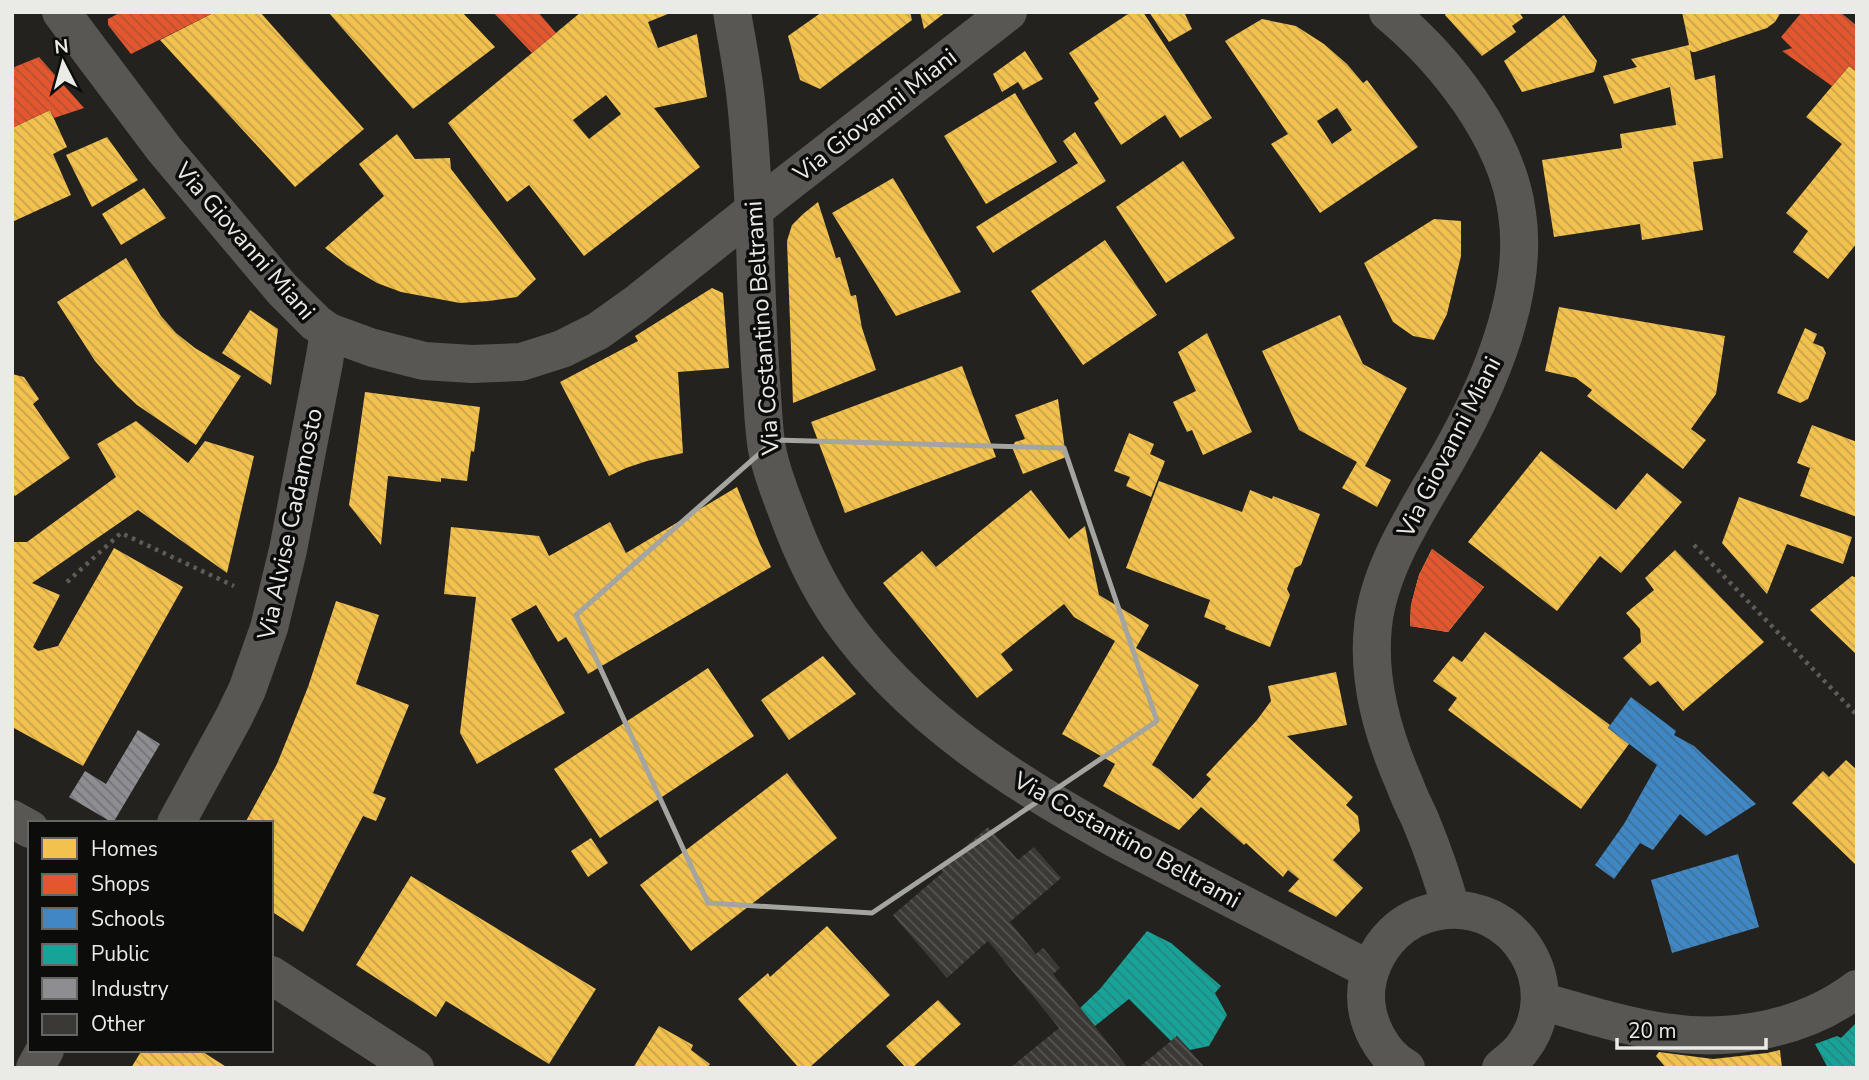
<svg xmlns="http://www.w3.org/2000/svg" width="1869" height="1080" viewBox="0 0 1869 1080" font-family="'Nunito Sans',sans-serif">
<defs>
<pattern id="homes-back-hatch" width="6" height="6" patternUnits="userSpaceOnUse" patternTransform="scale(1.75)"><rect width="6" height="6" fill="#f2c14e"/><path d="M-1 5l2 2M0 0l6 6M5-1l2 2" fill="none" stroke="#c7a24c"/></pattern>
<pattern id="shops-back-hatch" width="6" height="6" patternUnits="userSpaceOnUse" patternTransform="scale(1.75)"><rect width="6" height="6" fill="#e4572e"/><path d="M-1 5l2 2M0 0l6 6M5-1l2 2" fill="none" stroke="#b55235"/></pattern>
<pattern id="schools-back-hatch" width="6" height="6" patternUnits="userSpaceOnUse" patternTransform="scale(1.75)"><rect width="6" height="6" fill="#3f88c5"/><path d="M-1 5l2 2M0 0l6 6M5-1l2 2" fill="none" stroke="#417198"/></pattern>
<pattern id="public-back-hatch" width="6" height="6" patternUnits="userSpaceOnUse" patternTransform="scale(1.75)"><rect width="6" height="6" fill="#17a398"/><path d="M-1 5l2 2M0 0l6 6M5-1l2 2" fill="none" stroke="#25877f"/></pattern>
<pattern id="industry-back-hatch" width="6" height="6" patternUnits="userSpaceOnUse" patternTransform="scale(1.75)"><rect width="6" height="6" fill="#8d8d92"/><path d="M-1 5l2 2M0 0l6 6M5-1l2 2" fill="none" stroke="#747477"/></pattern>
<pattern id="building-back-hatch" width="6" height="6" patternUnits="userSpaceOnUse" patternTransform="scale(1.75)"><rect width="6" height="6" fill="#3a3936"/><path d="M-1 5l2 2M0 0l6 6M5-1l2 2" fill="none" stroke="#575653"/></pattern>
</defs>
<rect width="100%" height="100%" fill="#23221e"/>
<g fill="url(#homes-back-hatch)" fill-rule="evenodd">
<path d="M215 12H260L364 129 295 187 160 40Z"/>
<path d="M328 12H462L495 47 413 109Z"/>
<path d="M581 12H673L648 22 658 48 697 34 707 97 654 108 700 167 584 256 529 185 507 202 448 123ZM606 95 621 114 589 139 573 120Z"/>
<path d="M822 12H910L912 20 820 89 800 80 788 36Z"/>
<path d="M920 12H946L924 29Z"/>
<path d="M1131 12H1143L1212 118 1180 138 1165 115 1121 145 1094 103 1099 99 1069 53Z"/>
<path d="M1149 12H1184L1192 29 1169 42Z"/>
<path d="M1446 12H1519L1523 18 1512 26 1516 32 1482 56 1445 15Z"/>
<path d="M1682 12H1781L1775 22 1767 28 1695 52H1692L1690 50 1695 80 1715 75 1723 158 1693 162 1703 230 1642 240 1640 224 1554 237 1542 160 1622 148 1620 134 1676 125 1670 87 1614 104 1603 76 1637 67 1631 59 1689 45Z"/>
<path d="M1564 15 1597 61 1594 72 1522 92 1504 61Z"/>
<path d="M1262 19 1296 26 1324 44 1347 64 1363 83 1367 80 1418 147 1320 213 1271 144 1288 134 1225 41ZM1337 108 1352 130 1332 144 1317 121Z"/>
<path d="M1025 51 1043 79 1023 90 1018 82 1002 92 993 74Z"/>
<path d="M1849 66 1857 72V243L1828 279 1793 252 1808 231 1786 213 1842 144 1806 117Z"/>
<path d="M1015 93 1057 162 986 204 944 136Z"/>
<path d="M50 110 67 147 53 154 71 195 12 222V128Z"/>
<path d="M1075 132 1106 181 993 253 976 227 1078 163 1063 141Z"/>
<path d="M397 134 415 159 450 158 451 169 536 279 517 297 489 301 460 303 401 292 377 283 347 265 325 248 384 196 359 164Z"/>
<path d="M107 137 138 180 92 207 66 155Z"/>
<path d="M1183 161 1235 238 1166 283 1116 207Z"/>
<path d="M893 178 961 292 896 316 832 213Z"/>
<path d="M144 188 166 218 121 245 102 214Z"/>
<path d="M818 202 836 258 840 257 851 296 856 295 862 328 876 370 793 403 787 241 792 225 803 214Z"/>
<path d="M1434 219 1461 221V256L1447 314 1434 340 1413 336 1393 322 1364 263Z"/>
<path d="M1105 240 1157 315 1083 365 1031 291Z"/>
<path d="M126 258 161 316 176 333 195 348 241 376 196 445 137 405 117 386 95 361 57 302Z"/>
<path d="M712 288 723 293 729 368 678 372 683 453 647 461 626 468 609 476 560 382 638 341 635 336Z"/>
<path d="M1559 307 1725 336 1716 394 1691 429 1706 440 1683 469 1587 396 1592 390 1576 378 1545 371Z"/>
<path d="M250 310 278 329 271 385 222 353Z"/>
<path d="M1340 315 1363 364 1407 388 1365 466 1391 480 1377 507 1342 488 1357 462 1299 430 1262 351Z"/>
<path d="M1805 328 1817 334 1813 343 1823 347 1826 353 1808 399 1800 403 1777 393Z"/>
<path d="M1207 333 1252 432 1203 455 1192 430 1187 432 1173 402 1196 391 1178 352Z"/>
<path d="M962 366 996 457 845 513 811 422Z"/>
<path d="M12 374 24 377 39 399 33 404 70 458 15 496 12 492Z"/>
<path d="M365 392 480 407 474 452 471 451 467 481 441 478V482L388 476 381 545 349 505Z"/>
<path d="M1058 399 1066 457 1023 474 1012 447 1015 442 1025 439 1015 415Z"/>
<path d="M136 421 188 463 205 441 254 456 227 573 138 510 32 583 60 595 33 647 38 651 58 646 114 548 183 587 83 766 12 727V542H27L116 477 97 444Z"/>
<path d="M1812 425 1857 442V517L1800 496 1810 468 1797 463Z"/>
<path d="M1129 433 1154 444 1150 454 1165 461 1151 497 1126 486 1130 477 1114 471Z"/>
<path d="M1541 451 1616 510 1647 473 1682 502 1621 573 1600 556 1557 611 1468 542Z"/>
<path d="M1159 481 1242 512 1250 490 1272 499 1273 496 1320 514 1301 565 1295 568 1287 589 1290 595 1270 647 1225 629 1226 626 1204 617 1210 600 1126 568Z"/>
<path d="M737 487 760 544 771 567 588 674 566 637 558 642 536 605 511 619 565 713 477 764 460 733 476 597 444 594 451 527 539 536 549 556 610 522 626 553Z"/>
<path d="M1031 490 1069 539 1085 526 1099 595 1149 625 1136 648 1199 685 1152 765 1159 769 1193 799 1211 779 1206 775 1257 720 1271 701 1268 686 1336 672 1347 725 1287 736 1353 797 1346 805 1358 816 1360 831 1333 860 1363 888 1336 917 1288 891 1299 879 1288 870 1283 877 1246 843 1244 845 1201 807 1179 830 1103 786 1115 764 1062 734 1115 641 1074 617 1064 604 1001 654 1013 670 977 698 883 583 922 551 936 567Z"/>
<path d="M1739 497 1852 537 1843 564 1787 544 1767 594 1722 543Z"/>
<path d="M1432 549 1484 587 1448 632 1410 626 1411 605 1419 575Z"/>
<path d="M1675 550 1764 642 1683 711 1658 681 1650 686 1623 658 1641 642 1640 629 1626 613 1654 590 1645 578Z"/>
<path d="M1852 576 1857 578V655L1810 610Z"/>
<path d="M336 601 379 615 356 684 409 705 373 793 386 798 376 821 363 816 303 932 271 911V823H245L277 764 308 687Z"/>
<path d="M1485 632 1610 725 1608 728 1629 744 1581 809 1448 710 1457 698 1433 681 1453 656 1462 662Z"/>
<path d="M823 656 856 694 789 740 761 700Z"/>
<path d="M708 668 754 736 600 838 554 769Z"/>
<path d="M1846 760 1857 770V866L1792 803 1823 771 1829 777Z"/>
<path d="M787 773 837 838 691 951 640 885Z"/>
<path d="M591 838 608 863 588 877 571 851Z"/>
<path d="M411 876 596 989 549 1064 446 1001 436 1017 356 965Z"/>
<path d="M827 926 890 995 809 1068H799L738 999 768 973 770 977Z"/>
<path d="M938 1000 961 1024 912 1068H906L886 1046Z"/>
<path d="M659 1026 693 1045 691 1050 710 1064 707 1068H633Z"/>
<path d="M142 1050H204L203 1052 228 1068H131Z"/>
<path d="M1780 1050 1782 1068H1666L1656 1056 1659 1052 1713 1059 1767 1053Z"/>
</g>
<g fill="url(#shops-back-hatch)">
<path d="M121 12H215L131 54 108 25V19Z"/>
<path d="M493 12H538L556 33 532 53Z"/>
<path d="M1802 12H1840L1857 26V72L1849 66 1832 86 1782 51 1792 48 1781 37Z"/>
<path d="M39 57 84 108 54 118 50 110 12 128V68Z"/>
<path d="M1432 549 1484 587 1448 632 1410 626 1411 605 1419 575Z"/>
</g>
<g fill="url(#schools-back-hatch)">
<path d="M1631 697 1676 731 1674 735 1694 746 1756 804 1706 836 1680 814 1653 850 1640 843 1614 879 1595 865 1624 824 1657 765 1608 728Z"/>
<path d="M1738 854 1759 927 1672 953 1651 880Z"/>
</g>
<g fill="url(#public-back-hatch)">
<path d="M1147 931 1171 943 1221 986 1215 993 1227 1015 1209 1046 1190 1050 1177 1036 1171 1041 1129 999 1095 1026 1080 1008 1100 989Z"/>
<path d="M1857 1022V1068H1828L1815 1044 1837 1036 1841 1038Z"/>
</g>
<path fill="url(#industry-back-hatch)" d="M138 730 160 744 113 823 69 797 85 771 106 784Z"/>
<g fill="url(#building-back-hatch)">
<path d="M988 827 1018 860 1034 847 1061 878 1010 922 1036 954 1043 948 1060 968 1053 974 1128 1068H1010L1059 1028 988 941 947 978 893 915 943 872 940 869Z"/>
<path d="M1177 1036 1205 1068H1138L1171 1041Z"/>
</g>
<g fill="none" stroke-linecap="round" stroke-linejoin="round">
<g stroke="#5c5c5a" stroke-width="4.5" stroke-dasharray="3.5 5" stroke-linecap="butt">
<path d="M1694 545 1857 715"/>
<path d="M67 582 121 533 234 586"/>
</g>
<g stroke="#585754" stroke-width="38">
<path d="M61 12 164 149 282 289 316 323 329 332 373 348 424 361 472 364 521 362 562 349 598 331 636 304 784 186 1008 12"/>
<path d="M732 12C737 42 743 71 746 101 750 138 752 175 754 212 756 268 757 324 761 380 763 403 763 426 767 449 771 471 780 493 788 514 801 550 818 586 840 618 909 716 1014 783 1118 840L1370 970"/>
<path d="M1388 12C1445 59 1507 137 1517 213 1529 293 1489 385 1450 454 1421 506 1379 565 1373 626 1367 681 1383 735 1405 785 1409 797 1415 808 1420 819 1432 848 1443 879 1451 909"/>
<path d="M12 819 30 829"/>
<path d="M176 823 234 717 247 690 269 628 288 550 324 362 329 332"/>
<path d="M271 975 415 1068"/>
<path d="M1540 1001C1581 1012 1622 1026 1664 1032 1730 1042 1803 1030 1857 989"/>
<path d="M35 1068 45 1050"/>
<path d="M1406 1068C1382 1055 1366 1023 1366 996 1366 973 1377 950 1393 934 1406 921 1421 914 1439 911 1516 898 1570 988 1521 1050 1516 1056 1508 1062 1501 1068"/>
</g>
</g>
<path fill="none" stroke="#a4a4a0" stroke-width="5" stroke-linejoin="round" d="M775 440 1064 448 1157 721 872 913 708 903 576 615Z"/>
<g text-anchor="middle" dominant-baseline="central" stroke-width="7" stroke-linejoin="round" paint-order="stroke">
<g font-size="24" fill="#eaeae6" stroke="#0c0c0a">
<text transform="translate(875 115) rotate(-38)">Via Giovanni Miani</text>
<text transform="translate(245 241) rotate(49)">Via Giovanni Miani</text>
<text transform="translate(762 328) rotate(-94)">Via Costantino Beltrami</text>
<text transform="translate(1449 447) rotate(-63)">Via Giovanni Miani</text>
<text transform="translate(290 524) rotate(-78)">Via Alvise Cadamosto</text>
<text transform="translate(1127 840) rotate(29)">Via Costantino Beltrami</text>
</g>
</g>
<rect width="1869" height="1080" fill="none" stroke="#eaeae6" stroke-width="28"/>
<rect x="28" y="821" width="245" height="231" fill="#0c0c0a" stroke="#656562" stroke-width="2"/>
<rect x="42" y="838" width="35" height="21" fill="#f2c14e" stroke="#656562" stroke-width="2"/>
<text x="91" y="856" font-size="21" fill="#eaeae6">Homes</text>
<rect x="42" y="874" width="35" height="21" fill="#e4572e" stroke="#656562" stroke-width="2"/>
<text x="91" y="891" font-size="21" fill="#eaeae6">Shops</text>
<rect x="42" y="908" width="35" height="21" fill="#3f88c5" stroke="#656562" stroke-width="2"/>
<text x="91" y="926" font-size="21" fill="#eaeae6">Schools</text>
<rect x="42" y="944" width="35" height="21" fill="#17a398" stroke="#656562" stroke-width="2"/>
<text x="91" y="961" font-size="21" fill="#eaeae6">Public</text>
<rect x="42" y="978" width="35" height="21" fill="#8d8d92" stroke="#656562" stroke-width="2"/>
<text x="91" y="996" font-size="21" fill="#eaeae6">Industry</text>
<rect x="42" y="1014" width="35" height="21" fill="#3a3936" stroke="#656562" stroke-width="2"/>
<text x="91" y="1031" font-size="21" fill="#eaeae6">Other</text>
<g transform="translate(63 63) rotate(354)" stroke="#0c0c0a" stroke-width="5" paint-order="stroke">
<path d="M0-5L12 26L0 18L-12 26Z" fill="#eaeae6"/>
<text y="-10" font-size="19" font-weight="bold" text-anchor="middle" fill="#eaeae6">N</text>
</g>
<path d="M1617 1038v10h149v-10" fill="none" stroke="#eaeae6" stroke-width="3.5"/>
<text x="1628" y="1038" font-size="21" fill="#eaeae6" stroke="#0c0c0a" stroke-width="5" paint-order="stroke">20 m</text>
</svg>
